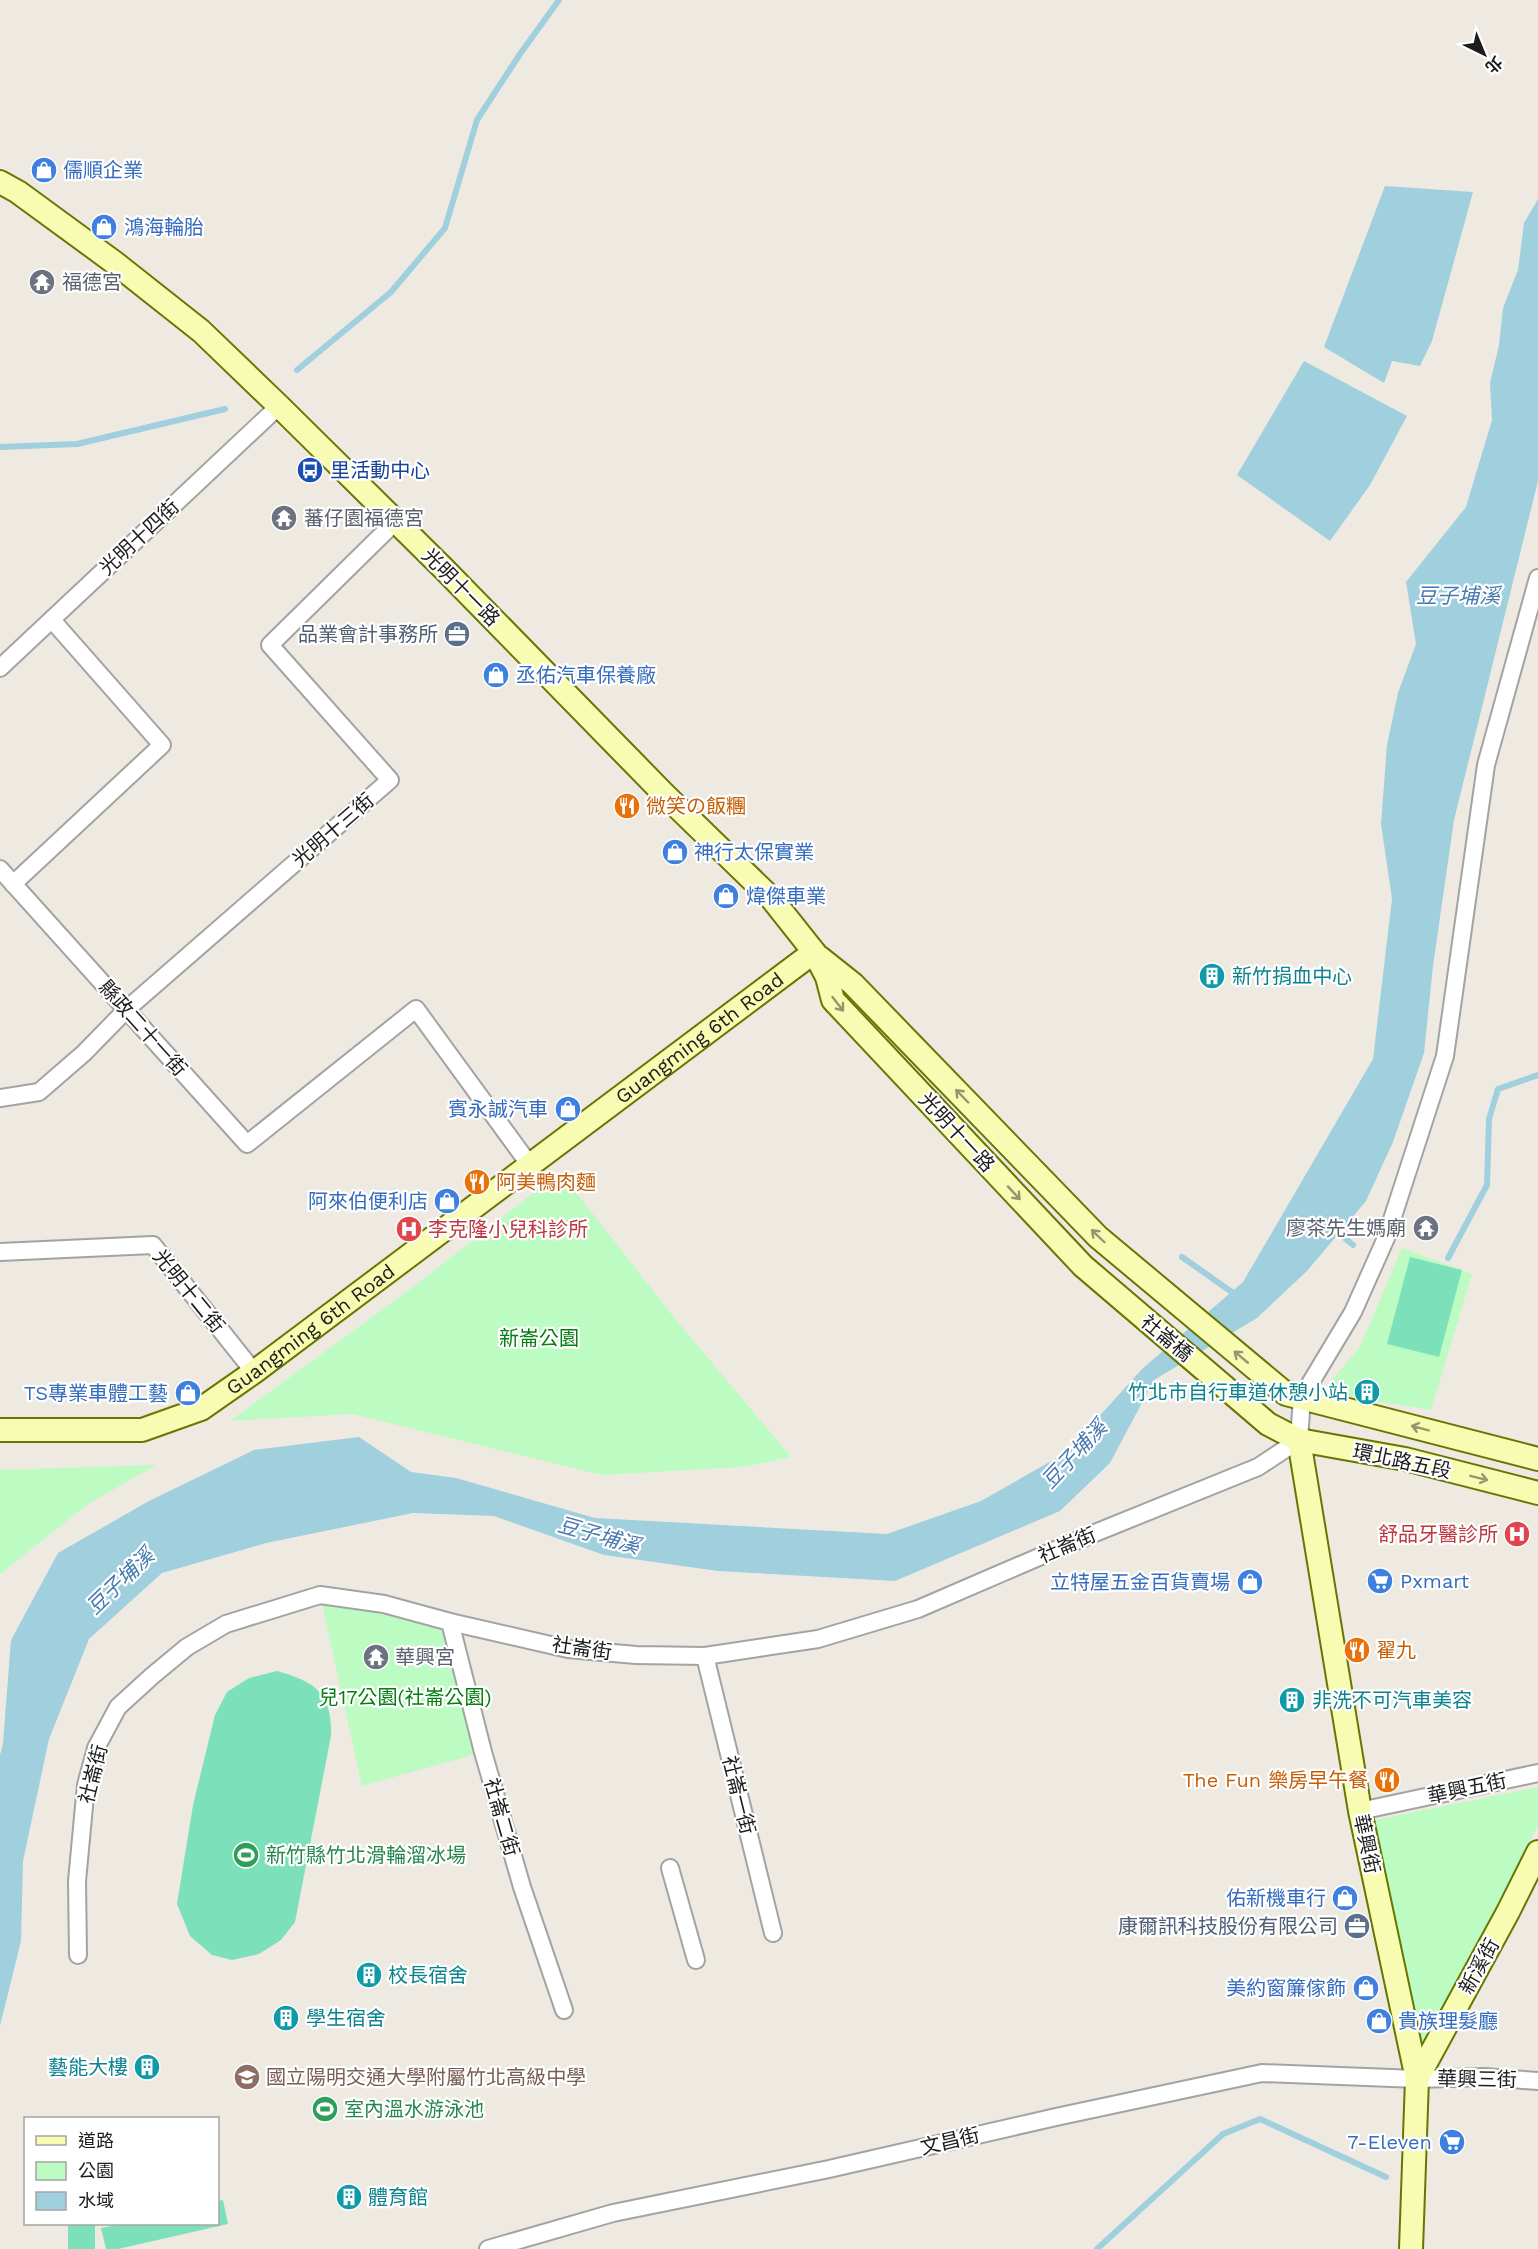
<svg xmlns="http://www.w3.org/2000/svg" width="1538" height="2249" viewBox="0 0 1538 2249" font-family="'Work Sans','Noto Sans TC','Noto Sans JP',sans-serif">
<rect width="100%" height="100%" fill="#eeeae2"/>
<g fill="#bcfbc1">
<path d="M560 1172 672 1315 791 1457 743 1467 602 1475 352 1414 230 1421 412 1288Z"/>
<path d="M1402 1248 1472 1274 1431 1410 1354 1398 1327 1386 1360 1347Z"/>
<path d="M156 1465 88 1504 0 1574V1470Z"/>
<path d="M320 1595 450 1622 483 1752 362 1786Z"/>
<path d="M1538 1787V1826L1421 2052 1375 1820Z"/>
</g>
<g fill="#7ce1bb">
<path d="M1410 1257 1462 1270 1439 1357 1387 1344Z"/>
<path d="M277 1671C316 1682 332 1693 331 1736L295 1922 281 1940 259 1954 232 1960 212 1955 190 1936 177 1904 193 1805 215 1715 227 1692 249 1678Z"/>
<path d="M223 2200 228 2224 118 2249H106L101 2228 121 2224H218V2201Z"/>
<rect x="68" y="2224" width="27" height="25"/>
</g>
<g fill="#a0cfde">
<path d="M1385 186 1473 192 1432 341 1420 366 1392 361 1384 383 1324 347Z"/>
<path d="M1538 199V481L1454 820 1433 966 1424 1053 1393 1142 1366 1201 1307 1271 1257 1318 1154 1380 1110 1463 1060 1511 895 1581 718 1571 604 1555 494 1516 413 1513 266 1543 162 1573 89 1639 49 1739 23 1861 21 1941 0 2026V1755L3 1743 11 1640 58 1553 149 1501 254 1450 359 1437 411 1472 456 1478 595 1518 887 1534 981 1501 1067 1452 1142 1369 1243 1282 1373 1059 1392 899 1381 824 1387 745 1398 693 1416 644 1406 582 1466 507 1492 420 1490 383 1499 345 1503 308 1518 270 1524 223Z"/>
<path d="M1304 361 1407 416 1370 485 1330 541 1237 475Z"/>
</g>
<g fill="none" stroke-linecap="round" stroke-linejoin="round">
<g stroke="#a0cfde" stroke-width="6">
<path d="M297 370 391 292 445 228 477 120 520 54 559 0"/>
<path d="M0 447 77 444 225 409"/>
<path d="M1333 1228 1353 1245"/>
<path d="M1182 1257 1236 1295"/>
<path d="M1448 1258 1487 1185 1489 1119 1498 1089 1538 1075"/>
<path d="M1097 2249 1223 2134 1260 2119 1386 2177"/>
</g>
<defs>
<g id="street">
<path d="M0 668 279 406"/>
<path d="M0 869 247 1144 416 1009 529 1164"/>
<path d="M13 884 162 745 52 620"/>
<path d="M0 1098 39 1092 84 1053 127 1009 390 780 270 645 396 521"/>
<path d="M0 1252 153 1245 254 1372"/>
<path d="M450 1622 483 1752 522 1887 564 2010"/>
<path d="M705 1656 773 1933"/>
<path d="M1360 1811 1538 1773"/>
<path d="M670 1868 696 1960"/>
<path d="M78 1955 77 1881 86 1785 96 1748 118 1707 152 1676 187 1647 226 1624 320 1595 384 1604 450 1622 568 1649 636 1655 705 1656 818 1639 918 1609 1090 1535 1258 1467 1299 1440 1302 1397 1353 1312 1386 1238 1445 1056 1486 765 1538 578"/>
<path d="M488 2249 613 2213 829 2169 1056 2117 1262 2073 1417 2079 1484 2077 1538 2081"/>
</g>
<g id="secondary">
<path d="M0 182 18 192 115 263 201 331 279 406 444 569 665 795 772 899 814 952 827 977 833 1000 1083 1266 1268 1424 1299 1440 1405 1459 1538 1493"/>
<path d="M819 957 853 984 1098 1237 1286 1394 1538 1459"/>
<path id="s1" d="M0 1430H142L201 1409 254 1372 814 952"/>
<path d="M1299 1440 1360 1811 1417 2079 1411 2249"/>
<path d="M1417 2079 1508 1912 1538 1852"/>
</g>
</defs>
<use href="#street" stroke="#a3a3a3" stroke-width="20"/>
<use href="#secondary" stroke="#687601" stroke-width="26"/>
<use href="#street" stroke="#fff" stroke-width="16"/>
<use href="#secondary" stroke="#f7fcb2" stroke-width="22"/>
</g>
<defs><path id="oneway-shaft" d="M-6 0H5M1.5-3L5.5 0L1.5 3" fill="none" stroke-width="1.6" stroke-linecap="round" stroke-linejoin="round" transform="scale(1.5)"/></defs>
<g stroke="#94976e">
<use href="#oneway-shaft" transform="translate(838 1004) rotate(52)"/>
<use href="#oneway-shaft" transform="translate(962 1096) rotate(-134)"/>
<use href="#oneway-shaft" transform="translate(1014 1193) rotate(47)"/>
<use href="#oneway-shaft" transform="translate(1098 1236) rotate(-136)"/>
<use href="#oneway-shaft" transform="translate(1241 1357) rotate(-140)"/>
<use href="#oneway-shaft" transform="translate(1420 1428) rotate(-165)"/>
<use href="#oneway-shaft" transform="translate(1479 1478) rotate(14)"/>
</g>
<defs>
<symbol id="shop-disc" viewBox="-11 -11 22 22"><circle r="9.5" fill="#3f7fe0" stroke="#fff"/><path d="M-5-2.5h2.3a2.7 3.5 0 0 1 5.4 0H5L5.5 6h-11ZM-1.5-2.5h3a1.5 2.3 0 0 0-3 0Z" fill="#fff"/></symbol>
<symbol id="temple-disc" viewBox="-11 -11 22 22"><circle r="9.5" fill="#6b7280" stroke="#fff"/><path d="M0-6L5-2H3V0L6.5 2.5H4V6H1.5V3h-3V6H-4V2.5H-6.5L-3 0V-2H-5Z" fill="#fff"/></symbol>
<symbol id="bus-disc" viewBox="-11 -11 22 22"><circle r="9.5" fill="#1a4fb4" stroke="#fff"/><path d="M-5-6H5V4H4V6H2V4H-2V6H-4V4H-5ZM-3.5-4V0h7V-4ZM-3.5 1.2v1.5H-2V1.2ZM2 1.2v1.5H3.5V1.2Z" fill="#fff"/></symbol>
<symbol id="office-disc" viewBox="-11 -11 22 22"><circle r="9.5" fill="#5c6f8a" stroke="#fff"/><path d="M-6-3h4V-5.5h4V-3h4V5H-6ZM-1-4.5V-3h2v-1.5ZM-6 0V1H6V0Z" fill="#fff"/></symbol>
<symbol id="restaurant-disc" viewBox="-11 -11 22 22"><circle r="9.5" fill="#e8710a" stroke="#fff"/><path d="M-5-6h1v4h1v-4h1v4h1v-4h1v5L-1.5 .5V6h-2V.5L-5-1ZM5-6V6H3V1.5H1.5Q1.5-4 5-6Z" fill="#fff"/></symbol>
<symbol id="building-disc" viewBox="-11 -11 22 22"><circle r="9.5" fill="#0f9aa8" stroke="#fff"/><path d="M-4-6H4V6H1V3H-1V6H-4ZM-2.5-4.3h1.7v1.8h-1.7ZM.8-4.3h1.7v1.8H.8ZM-2.5-1h1.7V.8h-1.7ZM.8-1h1.7V.8H.8Z" fill="#fff"/></symbol>
<symbol id="hospital-disc" viewBox="-11 -11 22 22"><circle r="9.5" fill="#e0444e" stroke="#fff"/><path d="M-5-5h3v3.5h4V-5h3V5h-3V1.5h-4V5h-3Z" fill="#fff"/></symbol>
<symbol id="supermarket-disc" viewBox="-11 -11 22 22"><circle r="9.5" fill="#3f7fe0" stroke="#fff"/><path d="M-6-5.5h2.5l.6 2H6L4.5 2H-2.5L-4.4-4H-6ZM-1.5 3.2a1.3 1.3 0 1 0 .1 0ZM3 3.2a1.3 1.3 0 1 0 .1 0Z" fill="#fff"/></symbol>
<symbol id="stadium-disc" viewBox="-11 -11 22 22"><circle r="9.5" fill="#2e9e5b" stroke="#fff"/><path d="M0-5a6.5 5 0 1 0 0 10a6.5 5 0 1 0 0-10ZM-3.5-1.8h7v3.6h-7Z" fill="#fff"/></symbol>
<symbol id="school-disc" viewBox="-11 -11 22 22"><circle r="9.5" fill="#8d6e63" stroke="#fff"/><path d="M0-5L7-2L0 1L-7-2ZM-4 1L0 2.5L4 1V4Q0 6-4 4Z" fill="#fff"/></symbol>
</defs>
<g fill-rule="evenodd">
<use href="#shop-disc" x="29" y="155" width="30" height="30"/>
<use href="#shop-disc" x="89" y="212" width="30" height="30"/>
<use href="#temple-disc" x="27" y="267" width="30" height="30"/>
<use href="#bus-disc" x="295" y="455" width="30" height="30"/>
<use href="#temple-disc" x="269" y="503" width="30" height="30"/>
<use href="#office-disc" x="442" y="619" width="30" height="30"/>
<use href="#shop-disc" x="481" y="660" width="30" height="30"/>
<use href="#restaurant-disc" x="612" y="791" width="30" height="30"/>
<use href="#shop-disc" x="660" y="837" width="30" height="30"/>
<use href="#shop-disc" x="711" y="881" width="30" height="30"/>
<use href="#building-disc" x="1197" y="961" width="30" height="30"/>
<use href="#shop-disc" x="553" y="1094" width="30" height="30"/>
<use href="#restaurant-disc" x="462" y="1167" width="30" height="30"/>
<use href="#shop-disc" x="432" y="1186" width="30" height="30"/>
<use href="#temple-disc" x="1411" y="1213" width="30" height="30"/>
<use href="#hospital-disc" x="394" y="1214" width="30" height="30"/>
<use href="#building-disc" x="1352" y="1377" width="30" height="30"/>
<use href="#shop-disc" x="173" y="1378" width="30" height="30"/>
<use href="#hospital-disc" x="1502" y="1519" width="30" height="30"/>
<use href="#supermarket-disc" x="1365" y="1566" width="30" height="30"/>
<use href="#shop-disc" x="1235" y="1567" width="30" height="30"/>
<use href="#restaurant-disc" x="1342" y="1635" width="30" height="30"/>
<use href="#temple-disc" x="361" y="1642" width="30" height="30"/>
<use href="#building-disc" x="1277" y="1685" width="30" height="30"/>
<use href="#restaurant-disc" x="1372" y="1765" width="30" height="30"/>
<use href="#stadium-disc" x="231" y="1840" width="30" height="30"/>
<use href="#shop-disc" x="1330" y="1883" width="30" height="30"/>
<use href="#office-disc" x="1342" y="1911" width="30" height="30"/>
<use href="#building-disc" x="354" y="1960" width="30" height="30"/>
<use href="#shop-disc" x="1351" y="1973" width="30" height="30"/>
<use href="#building-disc" x="271" y="2003" width="30" height="30"/>
<use href="#shop-disc" x="1364" y="2006" width="30" height="30"/>
<use href="#building-disc" x="132" y="2052" width="30" height="30"/>
<use href="#school-disc" x="232" y="2062" width="30" height="30"/>
<use href="#stadium-disc" x="310" y="2094" width="30" height="30"/>
<use href="#supermarket-disc" x="1437" y="2127" width="30" height="30"/>
<use href="#building-disc" x="334" y="2182" width="30" height="30"/>
</g>
<g text-anchor="middle" dominant-baseline="central" stroke-width="4.5" stroke-linejoin="round" paint-order="stroke">
<g font-size="20" fill="#366cbe" stroke="#fff" text-anchor="start">
<text x="63" y="170">儒順企業</text>
<text x="124" y="227">鴻海輪胎</text>
<text x="516" y="675">丞佑汽車保養廠</text>
<text x="694" y="852">神行太保實業</text>
<text x="746" y="896">煒傑車業</text>
<text x="548" y="1109" text-anchor="end">賓永誠汽車</text>
<text x="428" y="1201" text-anchor="end">阿來伯便利店</text>
<text x="168" y="1393" text-anchor="end">TS專業車體工藝</text>
<text x="1400" y="1581">Pxmart</text>
<text x="1230" y="1582" text-anchor="end">立特屋五金百貨賣場</text>
<text x="1326" y="1898" text-anchor="end">佑新機車行</text>
<text x="1346" y="1988" text-anchor="end">美約窗簾傢飾</text>
<text x="1398" y="2021">貴族理髮廳</text>
<text x="1432" y="2142" text-anchor="end">7-Eleven</text>
</g>
<g font-size="20" fill="#5b616d" stroke="#fff" text-anchor="start">
<text x="62" y="282">福德宮</text>
<text x="304" y="518">蕃仔園福德宮</text>
<text x="1406" y="1228" text-anchor="end">廖茶先生媽廟</text>
<text x="395" y="1657">華興宮</text>
</g>
<g font-size="20" fill="#164399" stroke="#fff" text-anchor="start">
<text x="330" y="470">里活動中心</text>
</g>
<g font-size="20" fill="#1c1c1c" stroke="#fff">
<text transform="translate(139 537) rotate(-43)">光明十四街</text>
<text transform="translate(461 587) rotate(45)">光明十一路</text>
<text transform="translate(333 830) rotate(-41)">光明十三街</text>
<text transform="translate(143 1028) rotate(48)">縣政二十一街</text>
<text stroke="none"><textPath href="#s1" startOffset="826">Guangming 6th Road</textPath></text>
<text transform="translate(957 1132) rotate(47)">光明十一路</text>
<text transform="translate(189 1291) rotate(51)">光明十二街</text>
<text stroke="none"><textPath href="#s1" startOffset="340">Guangming 6th Road</textPath></text>
<text transform="translate(1167 1338) rotate(40)">社崙橋</text>
<text transform="translate(1402 1461) rotate(12)">環北路五段</text>
<text transform="translate(1067 1545) rotate(-23)">社崙街</text>
<text transform="translate(582 1648) rotate(8)">社崙街</text>
<text transform="translate(93 1774) rotate(-76)">社崙街</text>
<text transform="translate(1467 1788) rotate(-12)">華興五街</text>
<text transform="translate(739 1795) rotate(76)">社崙一街</text>
<text transform="translate(502 1817) rotate(74)">社崙二街</text>
<text transform="translate(1367 1844) rotate(78)">華興街</text>
<text transform="translate(1479 1966) rotate(-61)">新溪街</text>
<text transform="translate(1477 2079) rotate(1)">華興三街</text>
<text transform="translate(950 2141) rotate(-13)">文昌街</text>
</g>
<g font-size="20" fill="#4e5e75" stroke="#fff" text-anchor="end">
<text x="438" y="634">品業會計事務所</text>
<text x="1338" y="1926">康爾訊科技股份有限公司</text>
</g>
<g font-size="20" fill="#c56008" stroke="#fff" text-anchor="start">
<text x="646" y="806">微笑の飯糰</text>
<text x="496" y="1182">阿美鴨肉麵</text>
<text x="1376" y="1650">翟九</text>
<text x="1368" y="1780" text-anchor="end">The Fun 樂房早午餐</text>
</g>
<g font-size="20" fill="#0d838f" stroke="#fff" text-anchor="start">
<text x="1232" y="976">新竹捐血中心</text>
<text x="1348" y="1392" text-anchor="end">竹北市自行車道休憩小站</text>
<text x="1312" y="1700">非洗不可汽車美容</text>
<text x="388" y="1975">校長宿舍</text>
<text x="306" y="2018">學生宿舍</text>
<text x="128" y="2067" text-anchor="end">藝能大樓</text>
<text x="368" y="2197">體育館</text>
</g>
<g font-size="20" fill="#be3a42" stroke="#fff" text-anchor="start">
<text x="428" y="1229">李克隆小兒科診所</text>
<text x="1498" y="1534" text-anchor="end">舒品牙醫診所</text>
</g>
<g font-size="20" fill="#077e12" stroke="#fff">
<text x="539" y="1338">新崙公園</text>
<text x="405" y="1697">兒17公園(社崙公園)</text>
</g>
<g font-size="20" fill="#27864d" stroke="#fff" text-anchor="start">
<text x="266" y="1855">新竹縣竹北滑輪溜冰場</text>
<text x="344" y="2109">室內溫水游泳池</text>
</g>
<g font-size="20" fill="#785e54" stroke="#fff" text-anchor="start">
<text x="266" y="2077">國立陽明交通大學附屬竹北高級中學</text>
</g>
<g font-size="21" font-style="italic" fill="#4679af" stroke="#fff">
<text x="1458" y="595">豆子埔溪</text>
<text transform="translate(1074 1454) rotate(-47)">豆子埔溪</text>
<text transform="translate(599 1535) rotate(16)">豆子埔溪</text>
<text transform="translate(120 1581) rotate(-44)">豆子埔溪</text>
</g>
</g>
<rect x="24" y="2117" width="195" height="108" fill="#ffffff" stroke="#a4a4a4" stroke-width="1.5"/>
<rect x="36" y="2136" width="30" height="9" fill="#f7fcb2" stroke="#a4a4a4" stroke-width="1.5"/>
<text x="78" y="2147" font-size="18" fill="#1c1c1c">道路</text>
<rect x="36" y="2162" width="30" height="18" fill="#bcfbc1" stroke="#a4a4a4" stroke-width="1.5"/>
<text x="78" y="2177" font-size="18" fill="#1c1c1c">公園</text>
<rect x="36" y="2192" width="30" height="18" fill="#a0cfde" stroke="#a4a4a4" stroke-width="1.5"/>
<text x="78" y="2207" font-size="18" fill="#1c1c1c">水域</text>
<g transform="translate(1484 54) rotate(137)" stroke="#ffffff" stroke-width="4.5" paint-order="stroke">
<path d="M0-4.5L10 22L0 15L-10 22Z" fill="#1c1c1c"/>
<text y="-9" font-size="16" font-weight="bold" text-anchor="middle" fill="#1c1c1c">北</text>
</g>
</svg>
